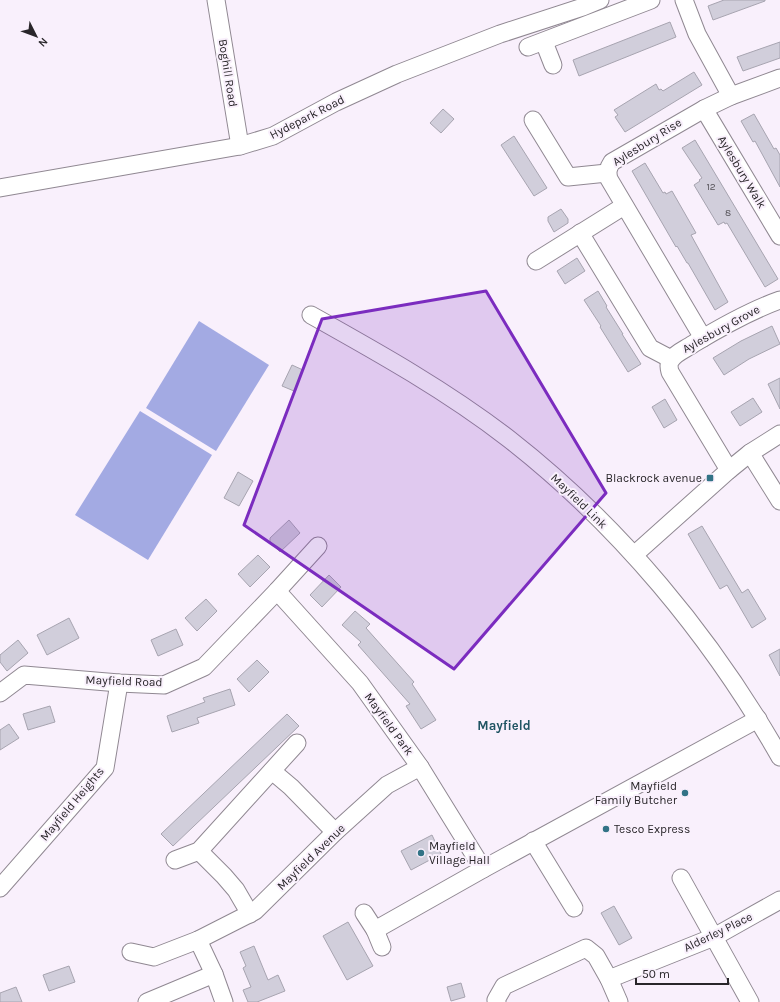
<svg xmlns="http://www.w3.org/2000/svg" width="780" height="1002" viewBox="0 0 780 1002" font-family="Karla,sans-serif">
<rect width="100%" height="100%" fill="#f9f0fc"/>
<g fill="#a3aae3">
<path d="M199 321 269 365 216 451 146 408Z"/>
<path d="M140 411 212 455 148 560 75 515Z"/>
</g>
<g fill="#d1cedb" stroke="#a7a4b0">
<path d="M724 0H765V1L713 20 708 6Z"/>
<path d="M670 22 676 37 579 76 573 60Z"/>
<path d="M780 42V58L743 71 737 57Z"/>
<path d="M694 72 702 85 625 132 615 117 618 115 614 110 656 84 659 90 661 89 663 91Z"/>
<path d="M443 109 454 119 441 133 430 123Z"/>
<path d="M754 114 774 149 776 148 780 155V187L755 141 753 142 741 121Z"/>
<path d="M514 136 547 188 534 196 501 145Z"/>
<path d="M695 140 778 279 765 287 727 223 725 224 724 222 718 225 694 185 700 181 699 180 702 178 682 148Z"/>
<path d="M645 163 663 193 665 192 666 194 672 191 696 233 691 235 728 302 715 310 688 263H687L677 246 676 247 632 171Z"/>
<path d="M561 209 568 219V223L554 232 548 221V217Z"/>
<path d="M577 258 585 271 565 284 557 271Z"/>
<path d="M598 291 607 306 606 307 623 334H622L641 364 628 372 600 327 601 326 584 300Z"/>
<path d="M772 326 780 344 749 359 724 375 713 358 741 341Z"/>
<path d="M292 365 303 370 294 391 282 386Z"/>
<path d="M780 378V409L768 384Z"/>
<path d="M753 398 762 412 740 426 731 412Z"/>
<path d="M665 399 677 420 664 428 652 407Z"/>
<path d="M238 472 253 481 239 506 224 498Z"/>
<path d="M289 520 300 533 280 552 270 542V538Z"/>
<path d="M702 526 742 593 748 589 766 619 752 628 727 585 720 589 688 534Z"/>
<path d="M258 555 270 567 250 587 238 574Z"/>
<path d="M329 575 341 587 322 607 310 595Z"/>
<path d="M206 599 217 611 197 631 185 618Z"/>
<path d="M355 611 370 624 366 628 414 682 412 684 436 720 421 729 406 706 410 704 358 645 361 642 342 625Z"/>
<path d="M69 618 79 638 47 655 37 635Z"/>
<path d="M176 629 183 645 158 656 151 640Z"/>
<path d="M18 640 28 653 7 671 0 662V655Z"/>
<path d="M780 649V676L769 655Z"/>
<path d="M257 660 269 672 249 692 237 679Z"/>
<path d="M230 689 235 705 197 718 199 723 172 732 167 716 205 702 203 698Z"/>
<path d="M50 706 55 722 28 730 23 714Z"/>
<path d="M287 714 299 726 173 846 161 834Z"/>
<path d="M9 724 19 738 0 750V730Z"/>
<path d="M432 835 441 854 411 870 401 851Z"/>
<path d="M614 906 632 938 619 945 601 913Z"/>
<path d="M348 922 373 966 347 980 323 936Z"/>
<path d="M254 946 268 980 278 975 285 991 257 1002H248L243 990 251 987 243 968 246 966 240 952Z"/>
<path d="M69 966 75 982 49 991 43 975Z"/>
<path d="M461 983 465 997 451 1001 447 987Z"/>
<path d="M16 987 22 1002H0V993Z"/>
</g>
<g fill="none" stroke-linecap="round" stroke-linejoin="round">
<defs>
<g id="minor">
<path d="M216 0 240 146"/>
<path d="M684 0 697 34 731 96"/>
<path d="M544 42 553 65"/>
<path d="M528 47 651 0"/>
<path d="M704 109 780 236"/>
<path d="M533 120 568 177 607 173"/>
<path d="M0 188 240 146 273 136 336 102 397 74 500 34 583 7 600 0"/>
<path d="M580 233 650 348 671 359"/>
<path d="M536 261 624 206"/>
<path d="M311 315C379 353 447 391 509 439 619 525 711 636 780 757"/>
<path d="M703 338 609 179C607 172 608 168 612 162L704 109 731 96 780 78"/>
<path d="M750 453 780 501"/>
<path d="M729 470 670 372C669 368 668 364 671 360 675 353 686 349 693 344 721 327 749 311 780 300"/>
<path d="M634 555 729 470 750 453 780 434"/>
<path d="M277 591 360 683 420 767 483 869"/>
<path d="M0 693 24 675 119 683 164 685 204 667 277 591 318 546"/>
<path d="M272 771 291 787 335 832"/>
<path d="M533 841 574 908"/>
<path d="M199 851 224 876 236 890 250 914"/>
<path d="M175 860 199 851 297 743"/>
<path d="M681 878 750 1002"/>
<path d="M0 888 105 768 119 683"/>
<path d="M364 913 375 930 382 947"/>
<path d="M375 930 483 869 758 719"/>
<path d="M198 940 214 974 224 1002"/>
<path d="M131 952 154 957 198 940 255 911 335 832 387 785 420 767"/>
<path d="M609 979 714 937 780 900"/>
<path d="M147 1002 214 974"/>
<path d="M497 1002 496 1000 504 986 586 948 596 956 609 979 619 1002"/>
</g>
</defs>
<use href="#minor" stroke="#908892" stroke-width="19"/>
<use href="#minor" stroke="#fff" stroke-width="17"/>
</g>
<path fill="#7b2cbf" fill-opacity="0.2" stroke="#7b2cbf" stroke-width="3" stroke-linejoin="round" d="M486 291 606 493 454 669 244 525 322 319Z"/>
<g fill="#327386" stroke="#f9f0fc" stroke-width="1.5">
<rect x="706" y="474" width="8" height="8" rx="2"/>
<circle cx="685" cy="793" r="4"/>
<circle cx="606" cy="829" r="4"/>
<circle cx="421" cy="853" r="4"/>
</g>
<g text-anchor="middle" dominant-baseline="central" stroke-width="4" stroke-linejoin="round" paint-order="stroke">
<g font-size="10" fill="#535056">
<text x="711" y="187">12</text>
<text x="728" y="213">8</text>
</g>
<g font-size="12" fill="#29262a" stroke="#f9f0fc">
<text transform="translate(228 73) rotate(81)">Boghill Road</text>
<text transform="translate(307 117) rotate(-27)">Hydepark Road</text>
<text transform="translate(647 142) rotate(-32)">Aylesbury Rise</text>
<text transform="translate(742 172) rotate(59)">Aylesbury Walk</text>
<text transform="translate(721 329) rotate(-29)">Aylesbury Grove</text>
<text transform="translate(579 501) rotate(44)">Mayfield Link</text>
<text transform="translate(124 681) rotate(2)">Mayfield Road</text>
<text transform="translate(389 724) rotate(54)">Mayfield Park</text>
<text transform="translate(72 804) rotate(-50)">Mayfield Heights</text>
<text transform="translate(311 857) rotate(-44)">Mayfield Avenue</text>
<text transform="translate(718 932) rotate(-26)">Alderley Place</text>
</g>
<g font-size="12" fill="#29262a" stroke="#f9f0fc" text-anchor="end">
<text x="702" y="478">Blackrock avenue</text>
<text x="677" y="786">Mayfield<tspan x="677" dy="14">Family Butcher</tspan></text>
<text x="614" y="829" text-anchor="start">Tesco Express</text>
<text x="429" y="846" text-anchor="start">Mayfield<tspan x="429" dy="14">Village Hall</tspan></text>
</g>
<g font-size="13" font-weight="bold" fill="#205463" stroke="#f9f0fc">
<text x="504" y="725">Mayfield</text>
</g>
</g>
<g transform="translate(36 36) rotate(132)" stroke="#f9f0fc" stroke-width="3" paint-order="stroke">
<path d="M0-3L7 15L0 10L-7 15Z" fill="#29262a"/>
<text y="-6" font-size="11" font-weight="bold" text-anchor="middle" fill="#29262a">N</text>
</g>
<path d="M636 978v6h92v-6" fill="none" stroke="#29262a" stroke-width="2"/>
<text x="642" y="978" font-size="12" fill="#29262a" stroke="#f9f0fc" stroke-width="3" paint-order="stroke">50 m</text>
</svg>
